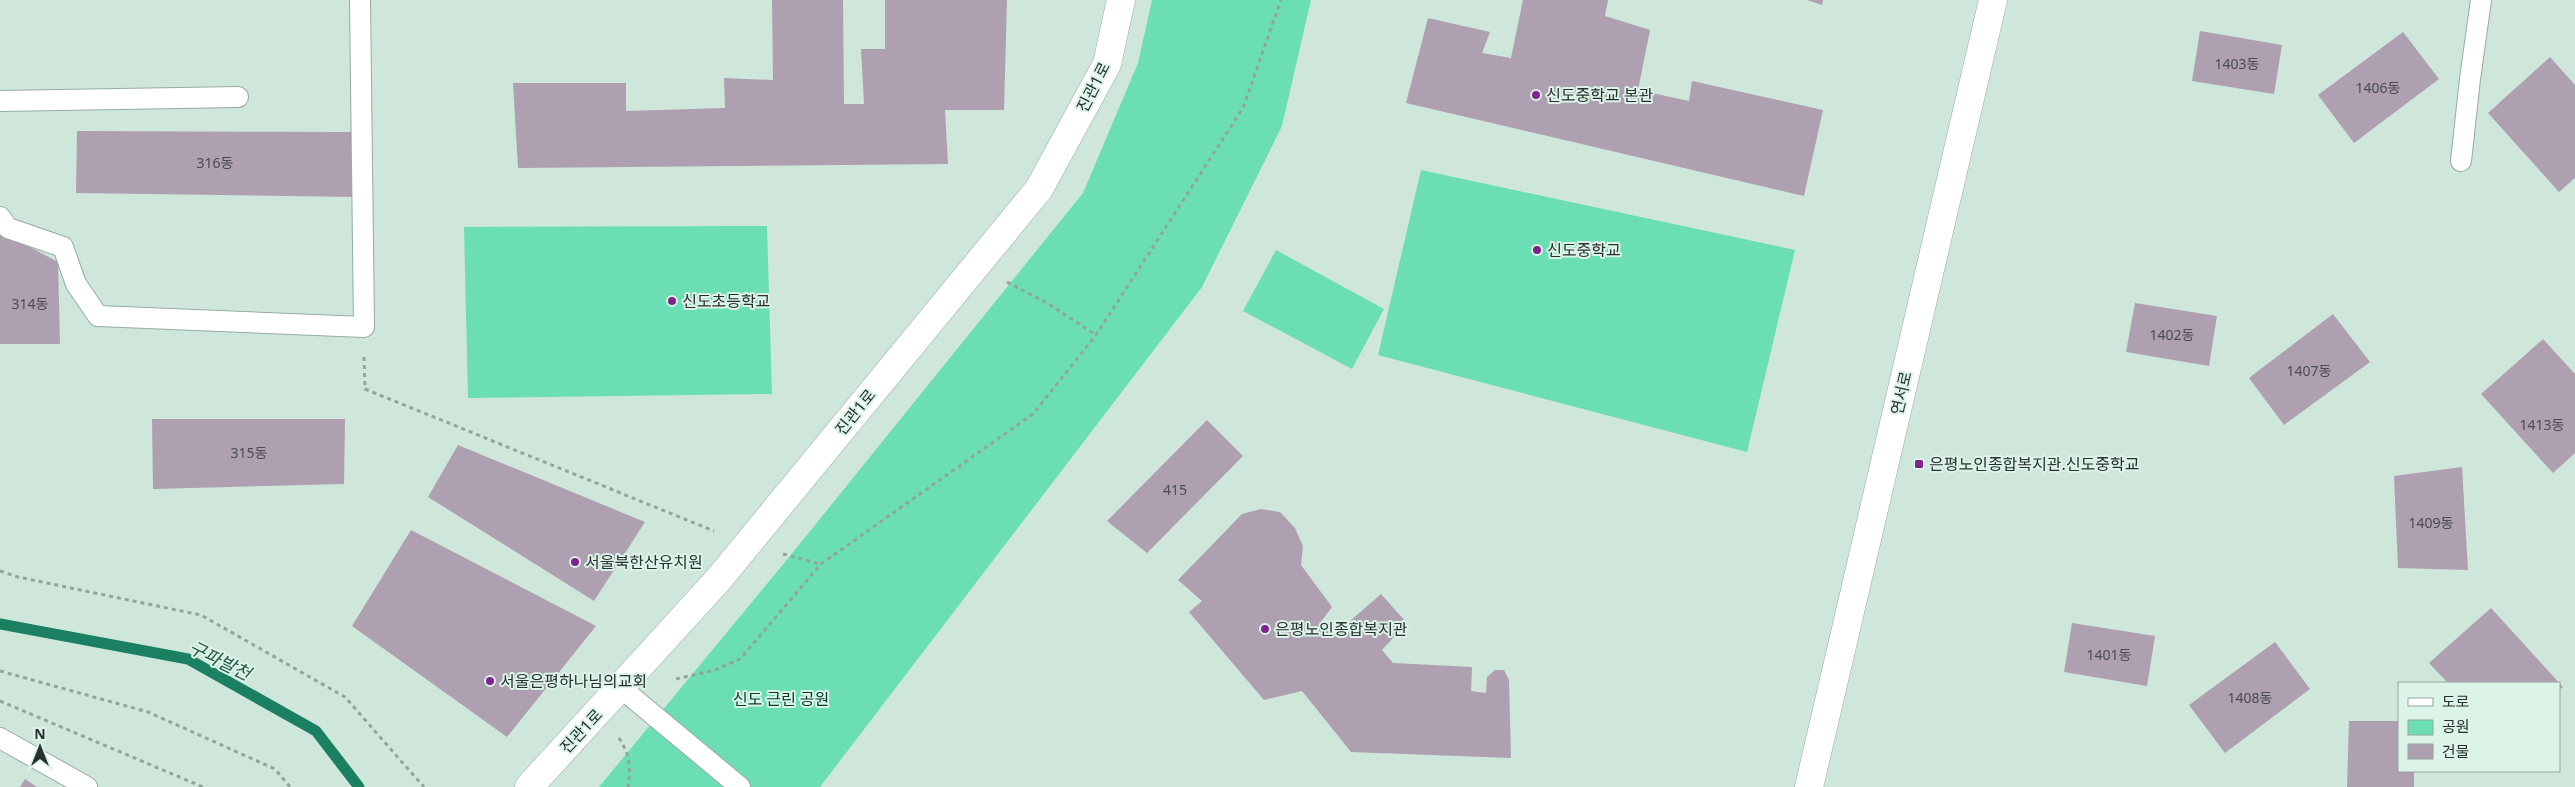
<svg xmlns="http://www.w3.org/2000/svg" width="2575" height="787" viewBox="0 0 2575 787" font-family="'Noto Sans','Noto Sans KR',sans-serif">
<rect width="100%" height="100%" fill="#cfe6db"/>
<g fill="#6bdfb3">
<path d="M1152 0H1311L1282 126 1202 287 820 787H599L790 556 1083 193 1138 63Z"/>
<path d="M1421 170 1795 250 1747 452 1378 355Z"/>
<path d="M767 226 772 394 468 398 464 227Z"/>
<path d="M1276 250 1384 309 1352 369 1243 311Z"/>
</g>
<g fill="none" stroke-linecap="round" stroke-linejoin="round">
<path stroke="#1b8062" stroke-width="11" d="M0 624 188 659 316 731 359 787"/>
</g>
<g fill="#aea0b0">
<path d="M772 0H843L844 104H864L861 49H885V0H1007L1004 110H945L948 164 518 168 513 83H626V111L725 108 724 78 773 80Z"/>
<path d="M1523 0H1608L1605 16 1650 30 1638 90 1689 101 1692 81 1823 110 1804 196 1406 103 1428 18 1490 32 1482 53 1511 58Z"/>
<path d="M1807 0H1823L1822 5Z"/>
<path d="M2200 31 2282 45 2274 94 2192 81Z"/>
<path d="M2403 32 2439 79 2354 143 2318 95Z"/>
<path d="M2550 57 2575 85V178L2559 192 2488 113Z"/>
<path d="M77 131 352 132 353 197 76 193Z"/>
<path d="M0 231 58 262 60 344H0Z"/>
<path d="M2135 303 2217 316 2209 366 2126 352Z"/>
<path d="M2333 314 2370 362 2284 425 2249 378Z"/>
<path d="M2543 339 2575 374V453L2553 473 2481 394Z"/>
<path d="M152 419H345L344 484 153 489Z"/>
<path d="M1207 420 1243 456 1147 553 1107 521Z"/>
<path d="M458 445 645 522 594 601 428 497Z"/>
<path d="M2462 467 2468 570 2398 568 2394 476Z"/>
<path d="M1261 509 1280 512 1295 528 1303 546 1301 565 1332 607 1320 623 1333 636 1381 594 1407 623 1382 650 1393 663 1472 667 1471 691 1486 693 1487 677 1495 670H1504L1509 680 1511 758 1351 752 1302 691 1264 700 1189 612 1202 601 1178 580 1242 514Z"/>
<path d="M411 530 596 626 507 737 352 626Z"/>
<path d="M2491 608 2563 687 2559 690V683H2448L2429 663Z"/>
<path d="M2072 623 2155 636 2147 686 2064 672Z"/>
<path d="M2275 642 2310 689 2225 753 2189 705Z"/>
<path d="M2349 721H2399V771H2414V787H2347Z"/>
<path d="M25 779 37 787H20Z"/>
</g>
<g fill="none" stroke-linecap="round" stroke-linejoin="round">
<defs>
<g id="service">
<path d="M0 101 238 97"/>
<path d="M2461 161 2470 79 2481 0"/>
<path d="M0 217 8 228 63 247 76 284 98 316 364 327 360 0"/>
<path d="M621 688 740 787"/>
<path d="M0 738 87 787"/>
</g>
<path id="minor" d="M529 787 718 580 1039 189 1107 64 1121 0"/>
<path id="secondary" d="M1809 787 1993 0"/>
</defs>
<use href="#service" stroke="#96aca2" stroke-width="22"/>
<use href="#minor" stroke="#96aca2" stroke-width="29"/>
<use href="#secondary" stroke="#96aca2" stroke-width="29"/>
<g stroke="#92a49c" stroke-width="3" stroke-dasharray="4 4" stroke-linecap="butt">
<path d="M1007 282 1047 303 1096 335"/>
<path d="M364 357 365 389 714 531"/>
<path d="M783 554 820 564"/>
<path d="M0 571 18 577 201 615 345 697 424 787"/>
<path d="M0 671 148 712 275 769 290 787"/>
<path d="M676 679 715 670 740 659 821 564 1033 414 1096 335 1243 108 1281 0"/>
<path d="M0 701 203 787"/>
<path d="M619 738C630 755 631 768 628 787"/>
</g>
<use href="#service" stroke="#fff" stroke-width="20"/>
<use href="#minor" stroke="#fff" stroke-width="28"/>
<use href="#secondary" stroke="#fff" stroke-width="28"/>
</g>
<g fill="#81238f" stroke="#dcf3e8" stroke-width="2">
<circle cx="1536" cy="95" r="5"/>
<circle cx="1537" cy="250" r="5"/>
<circle cx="672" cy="301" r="5"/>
<rect x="1914" y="459" width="10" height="10" rx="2.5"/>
<circle cx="575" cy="562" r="5"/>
<circle cx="1265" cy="629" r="5"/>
<circle cx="490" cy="681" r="5"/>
</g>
<g text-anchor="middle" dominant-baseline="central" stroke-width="4" stroke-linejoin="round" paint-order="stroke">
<g font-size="14" fill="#4a4d4e">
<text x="2237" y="63">1403동</text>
<text x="2378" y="87">1406동</text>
<text x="215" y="162">316동</text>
<text x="30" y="303">314동</text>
<text x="2172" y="334">1402동</text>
<text x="2309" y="370">1407동</text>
<text x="2542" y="424">1413동</text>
<text x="249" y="452">315동</text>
<text x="1175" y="489">415</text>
<text x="2431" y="522">1409동</text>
<text x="2109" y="654">1401동</text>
<text x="2250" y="697">1408동</text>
</g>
<g font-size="16" fill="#28312d" stroke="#dcf3e8">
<text transform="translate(1093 87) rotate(-63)">진관1로</text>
<text transform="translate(1901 393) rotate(-77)">연서로</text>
<text transform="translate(855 412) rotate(-51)">진관1로</text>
<text transform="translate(581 731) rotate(-47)">진관1로</text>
</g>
<g font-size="16" fill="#28312d" stroke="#dcf3e8" text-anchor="start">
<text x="1546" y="95">신도중학교 본관</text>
<text x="1547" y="250">신도중학교</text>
<text x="682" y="301">신도초등학교</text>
<text x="1929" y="464">은평노인종합복지관.신도중학교</text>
<text x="585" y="562">서울북한산유치원</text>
<text x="1275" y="629">은평노인종합복지관</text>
<text x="500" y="681">서울은평하나님의교회</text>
</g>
<g font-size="16" fill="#043c2b" stroke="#dcf3e8">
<text x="781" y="699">신도 근린 공원</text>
</g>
<g font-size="18" font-style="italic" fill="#255744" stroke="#dcf3e8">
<text transform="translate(220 660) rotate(26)">구파발천</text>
</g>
</g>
<rect x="2398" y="682" width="162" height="90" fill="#dcf3e8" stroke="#94a59d"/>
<rect x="2408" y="698" width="25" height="8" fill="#ffffff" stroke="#94a59d"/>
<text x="2442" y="707" font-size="15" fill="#28312d">도로</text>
<rect x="2408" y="720" width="25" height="15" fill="#6bdfb3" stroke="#94a59d"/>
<text x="2442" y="732" font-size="15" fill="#28312d">공원</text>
<rect x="2408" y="744" width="25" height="15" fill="#aea0b0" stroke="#94a59d"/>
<text x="2442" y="757" font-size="15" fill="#28312d">건물</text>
<g transform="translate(40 747)" stroke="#dcf3e8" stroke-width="4" paint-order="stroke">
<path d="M0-4L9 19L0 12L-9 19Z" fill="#28312d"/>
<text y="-8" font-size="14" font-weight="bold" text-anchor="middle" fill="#28312d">N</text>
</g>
</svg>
